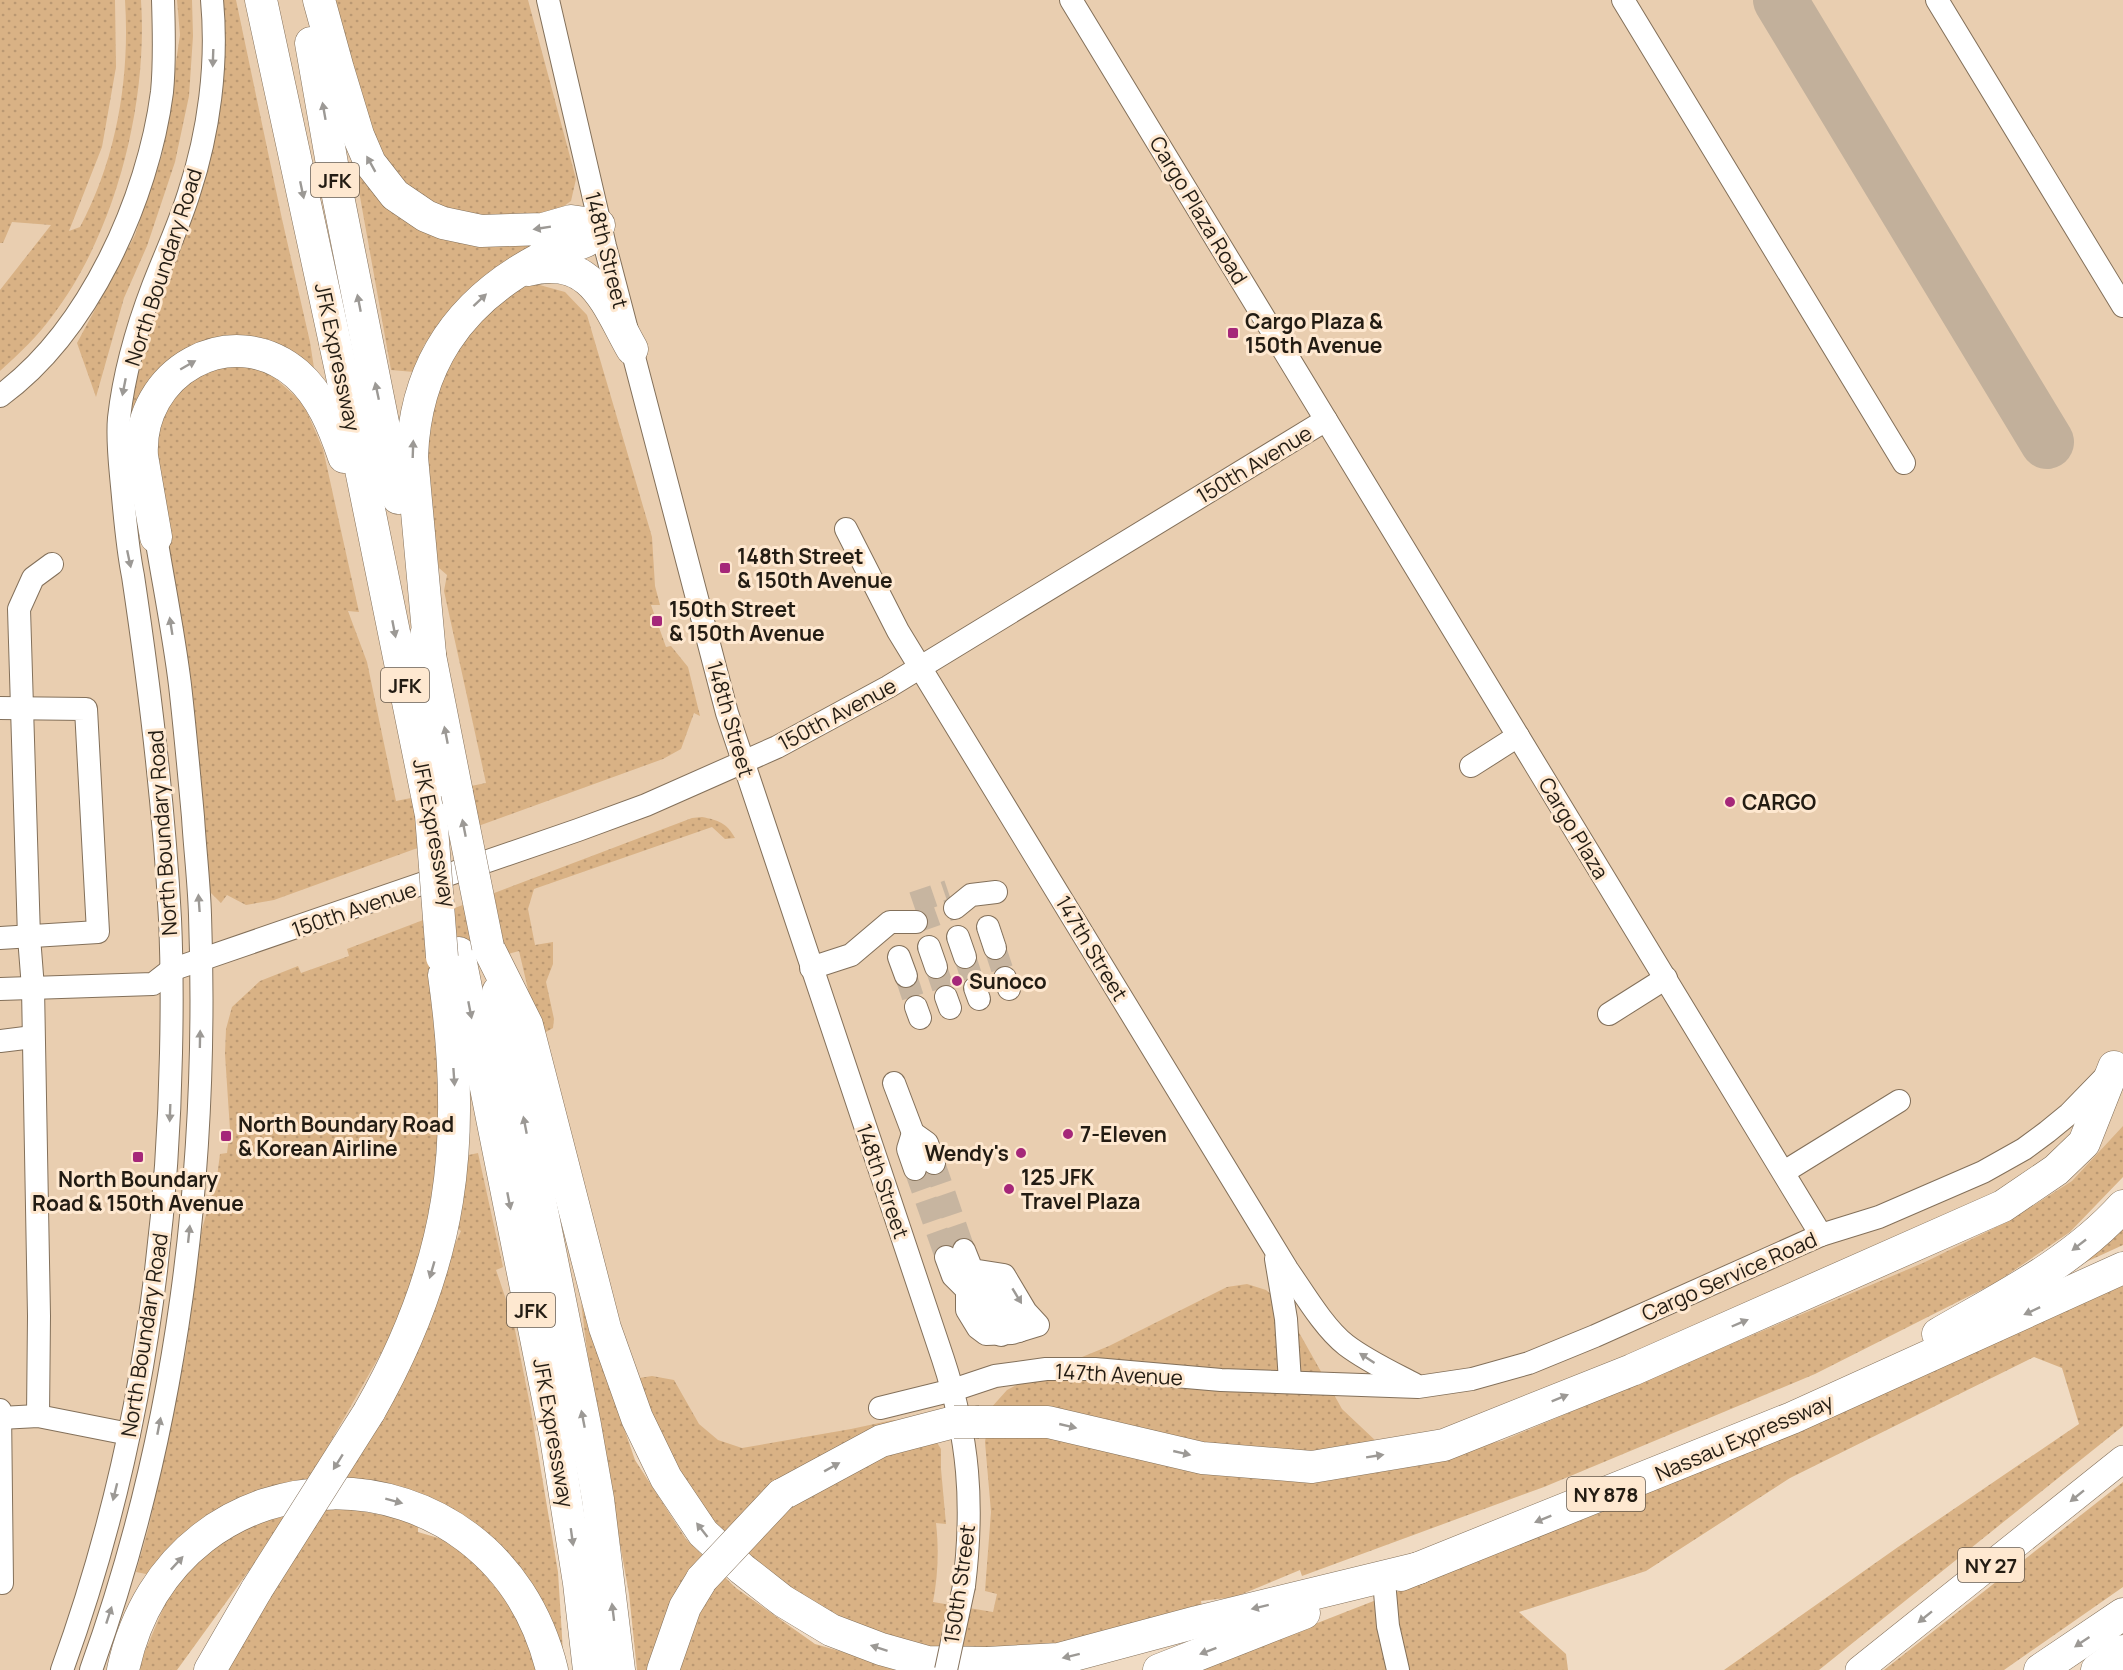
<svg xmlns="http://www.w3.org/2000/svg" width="2123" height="1670" viewBox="0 0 2123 1670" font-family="Manrope,sans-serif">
<defs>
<pattern id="grass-dots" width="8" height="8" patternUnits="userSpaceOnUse" patternTransform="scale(1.5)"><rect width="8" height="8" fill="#d9b285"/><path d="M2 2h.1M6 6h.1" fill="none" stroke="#ba9872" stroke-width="1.8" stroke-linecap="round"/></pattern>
</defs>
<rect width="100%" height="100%" fill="#f0dbc3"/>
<path fill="#e9ceb0" d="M0 0H2123V1152L2039 1222 1048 1630 895 1614 640 1388 244 1551 161 1670H0Z"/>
<g fill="url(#grass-dots)">
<path d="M0 0H115L116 67 102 147 69 231 80 227C117 158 130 77 125 0H141C148 103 116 232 53 315 38 336 19 354 0 371V290L51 225 12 222 3 243H0Z"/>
<path d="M177 0H192L193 36 189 96 175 162 147 246 124 298 96 397 77 343 135 235 162 155 180 35Z"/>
<path d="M217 0H236L282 219 310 342 316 381 178 354 150 379 132 412 124 411 131 370 192 197Z"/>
<path d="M326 0H528L576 179 571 201 550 216 508 220 442 213 398 187 368 146Z"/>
<path d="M352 152 408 219 559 238 503 266 463 296 424 345 414 372 391 370Z"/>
<path d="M536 284 565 292 587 315 652 537 655 586 660 605H651L666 647 671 646 688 667 700 716 694 713 681 749 663 759 274 900 246 905 227 895 221 903 209 891 148 448 180 385 223 364 267 371 303 403 323 449 359 612 348 611 367 662 396 801 486 783 444 591 447 575 439 568 427 507 426 412 450 355 508 292Z"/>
<path d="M702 817C718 820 727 823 735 838L725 839 712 827 534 889 528 909 535 945 553 942V964L546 982 554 1019 553 1028 539 1036 519 951 430 975 440 1077 437 1165 425 1239 397 1325 323 1455 448 1259 461 1231 455 1226 464 1156 478 1153 503 1267 496 1270 513 1320 530 1405 558 1572 564 1668 527 1588 348 1483 151 1575 136 1572 149 1526 186 1351 202 1229 217 1177 220 1154 227 1153 230 1130 225 1054 226 1029 232 1007 260 981 298 966 301 973 349 956 347 949 692 818Z"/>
<path d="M2123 1126V1177L2070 1232 1997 1282 1815 1374 1544 1487 1302 1576 1300 1570 1235 1597 1201 1601 1202 1606 1038 1651 917 1647 787 1597 695 1513 633 1379 652 1376 674 1380 699 1424 718 1440 742 1448 851 1429 893 1420 915 1422 931 1433 941 1449V1469L946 1524 936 1523C939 1550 938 1576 933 1602L993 1612 997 1594 985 1591 991 1512 985 1442 990 1409 1007 1390 1028 1379 1109 1346 1227 1287 1247 1284 1266 1290 1283 1304 1342 1409 1377 1442 1424 1455 1502 1441 1923 1263 2009 1221 2072 1181Z"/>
<path d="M2123 1222V1245L2073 1268Z"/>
<path d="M2123 1281V1426L1819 1670H1724L1898 1547 2079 1424 2062 1368 2034 1357 1790 1478 1646 1571 1519 1612 1566 1654 1568 1670H1197L1589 1517 1816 1422Z"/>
<path d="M581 1303 635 1460 686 1539 736 1588 815 1644 906 1670H637L629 1594 592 1388Z"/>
<path d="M2123 1482V1587L2004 1670H1884Z"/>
<path d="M339 1507 418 1522V1532L445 1540 468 1554 521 1619 536 1670H224L299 1550 261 1554 177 1670H137L172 1588 216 1546 260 1521Z"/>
</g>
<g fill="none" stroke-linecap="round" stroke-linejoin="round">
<path stroke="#c2b09b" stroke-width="54" d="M1780 0 2047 442"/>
<g stroke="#c7b5a0" stroke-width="22" stroke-dasharray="22 11" stroke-linecap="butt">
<path d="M913 903 948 891"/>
<path d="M916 922 955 908"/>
<path d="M995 948 1005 978"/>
<path d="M965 957 975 988"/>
<path d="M936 967 946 997"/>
<path d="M906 976 916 1007"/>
<path d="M934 1163 964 1250"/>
<path d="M915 1169 946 1257"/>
</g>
<defs>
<g id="minor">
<path d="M548 0 605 246 727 713 943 1359C969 1438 974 1504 964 1586"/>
<path d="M1071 0 1821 1235"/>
<path d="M1623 0 1904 463"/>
<path d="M1937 0 2123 306"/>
<path d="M0 396C89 331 148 199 162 92 165 62 164 30 163 0"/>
<path d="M846 529 898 631 1287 1269C1303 1292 1324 1328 1346 1345 1367 1361 1391 1372 1414 1384"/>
<path d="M0 708 86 709 98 932 0 938"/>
<path d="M1471 766 1518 736"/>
<path d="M955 908 971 895 996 892"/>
<path d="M988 927 995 948"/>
<path d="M958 937 965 957"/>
<path d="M929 947 936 967"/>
<path d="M899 957 906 976"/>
<path d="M811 968 851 955 890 922H916"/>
<path d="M1005 978 1009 989"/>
<path d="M975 988 979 999"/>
<path d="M0 989 153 984 171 970 578 830 646 805 777 747 888 687 1326 420"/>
<path d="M946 997 950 1008"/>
<path d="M916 1007 920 1018"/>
<path d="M1609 1014 1666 978"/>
<path d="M0 1041 33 1037"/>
<path d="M894 1083 913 1133 927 1143 934 1163"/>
<path d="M913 1133 908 1149 915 1169"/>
<path d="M1784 1172 1899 1101"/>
<path d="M946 1257 953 1276 967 1290V1310L978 1328 986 1334 1012 1333 1038 1325 1026 1312 1004 1275 972 1270 964 1250"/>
<path d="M1276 1259 1286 1319 1290 1382"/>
<path d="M967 1290 996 1294 1019 1331"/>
<path d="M967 1290 982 1302 1001 1335"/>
<path d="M880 1408 953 1390 995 1376 1046 1369H1095L1221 1380 1418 1387 1472 1379 1529 1363 1595 1336 1821 1235 1879 1217 1983 1172 2024 1149 2047 1132 2069 1114 2104 1078"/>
<path d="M0 1410 2 1583"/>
<path d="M38 1416 39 1316 33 988 29 937 19 609 33 578 52 564"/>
<path d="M0 1418 38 1416 129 1434"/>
<path d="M1384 1581 1388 1626 1398 1670"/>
<path d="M62 1670C134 1472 167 1263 171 1053 172 1009 172 964 170 919 164 804 150 690 133 576 127 546 125 517 122 486 120 464 117 440 119 418 124 373 137 328 153 286 165 255 179 225 189 193 209 132 218 64 212 0"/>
<path d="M91 1670C178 1429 209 1170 200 915 199 882 195 850 193 817 189 773 185 729 180 685 174 636 164 586 156 537"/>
</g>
<path id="major" d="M1859 1670 2123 1459"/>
<g id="highway">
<path d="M261 0 340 366 431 815"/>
<path d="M319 0 338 69 358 135 370 163 395 195 426 216 443 223 481 231 543 229 571 221 599 225C596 229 593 236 589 239 585 243 576 244 571 246 560 250 549 254 538 260 458 303 415 366 412 457L430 654"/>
<path d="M311 43 335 181 398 498"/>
<path d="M528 270C592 254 606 303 632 349"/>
<path d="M156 537 142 456C137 372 231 318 297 374 321 395 334 427 344 457"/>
<path d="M426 635 457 793"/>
<path d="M488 947 527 1025 605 1328 637 1418 666 1478 703 1533 742 1569 783 1601 831 1630 881 1649 927 1662 987 1663 1059 1659 1197 1622 1419 1568"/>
<path d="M459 953 556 1438 579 1583 589 1670"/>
<path d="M498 992 585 1425 598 1499 619 1670"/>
<path d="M1938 1334C2002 1297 2073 1262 2123 1206"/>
<path d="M369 1412C453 1265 468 1142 444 975"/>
<path d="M979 1422H1048L1202 1458 1312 1467 1444 1445 1632 1370 2003 1206 2056 1170 2084 1143 2114 1067"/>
<path d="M781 1495 881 1441 954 1422"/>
<path d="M1401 1575 1792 1418 2123 1268"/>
<path d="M123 1670C173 1435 494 1434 552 1670"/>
<path d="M210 1670 257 1589"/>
<path d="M663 1670 685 1607 702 1579"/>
<path d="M1159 1670 1304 1613"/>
<path d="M2040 1670 2123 1614"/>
<path d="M2097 1670 2123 1651"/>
</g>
</defs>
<use href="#minor" stroke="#83705a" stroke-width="24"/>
<use href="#major" stroke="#83705a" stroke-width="28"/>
<use href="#highway" stroke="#83705a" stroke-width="33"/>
<use href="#minor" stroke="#fff" stroke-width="22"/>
<use href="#major" stroke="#fff" stroke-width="27"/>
<use href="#highway" stroke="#fff" stroke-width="32"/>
<defs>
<path id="minor-bridge" d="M946 1670 964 1586"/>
<g id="highway-bridge">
<path d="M457 793 488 947"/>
<path d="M431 815 442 957"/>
<path d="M954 1422H979"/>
<path d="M702 1579 781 1495"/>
<path d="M257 1589 369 1412"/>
</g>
</defs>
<use href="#minor-bridge" stroke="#83705a" stroke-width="24" stroke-linecap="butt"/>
<use href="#highway-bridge" stroke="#83705a" stroke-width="33" stroke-linecap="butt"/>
<use href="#minor-bridge" stroke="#fff" stroke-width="22"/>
<use href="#highway-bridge" stroke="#fff" stroke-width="32"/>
</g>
<defs><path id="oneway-solid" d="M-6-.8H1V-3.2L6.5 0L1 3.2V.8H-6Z" transform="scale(1.5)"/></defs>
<g fill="#9c9995">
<use href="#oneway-solid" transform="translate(213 58) rotate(92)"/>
<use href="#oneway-solid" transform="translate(324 111) rotate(-100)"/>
<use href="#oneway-solid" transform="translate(371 164) rotate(-119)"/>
<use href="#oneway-solid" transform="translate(302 190) rotate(78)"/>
<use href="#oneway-solid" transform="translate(542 228) rotate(171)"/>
<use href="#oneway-solid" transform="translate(480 300) rotate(-43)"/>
<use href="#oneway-solid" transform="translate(359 303) rotate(-101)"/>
<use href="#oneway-solid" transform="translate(188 365) rotate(-30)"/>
<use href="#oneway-solid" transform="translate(124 387) rotate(101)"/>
<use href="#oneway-solid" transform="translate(377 391) rotate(-102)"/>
<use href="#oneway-solid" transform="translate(413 449) rotate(-88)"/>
<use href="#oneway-solid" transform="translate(129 559) rotate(78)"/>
<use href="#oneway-solid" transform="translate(171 626) rotate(-99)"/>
<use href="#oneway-solid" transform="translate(394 629) rotate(79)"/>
<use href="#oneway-solid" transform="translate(446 735) rotate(-101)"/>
<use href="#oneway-solid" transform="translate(464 828) rotate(-101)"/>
<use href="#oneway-solid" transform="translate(199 903) rotate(-94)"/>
<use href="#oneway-solid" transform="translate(470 1010) rotate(79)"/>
<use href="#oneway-solid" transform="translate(200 1039) rotate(-89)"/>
<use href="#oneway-solid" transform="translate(454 1077) rotate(86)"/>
<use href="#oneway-solid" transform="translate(170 1113) rotate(92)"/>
<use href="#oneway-solid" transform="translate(525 1125) rotate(-101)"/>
<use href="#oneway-solid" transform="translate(509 1201) rotate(79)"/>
<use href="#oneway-solid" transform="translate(189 1234) rotate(-84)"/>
<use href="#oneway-solid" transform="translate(2079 1245) rotate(142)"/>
<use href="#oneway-solid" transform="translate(432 1270) rotate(106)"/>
<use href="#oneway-solid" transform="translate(1017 1296) rotate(59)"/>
<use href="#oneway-solid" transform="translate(2032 1311) rotate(155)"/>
<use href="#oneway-solid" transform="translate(1740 1323) rotate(-23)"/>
<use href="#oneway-solid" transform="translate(1367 1358) rotate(-147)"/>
<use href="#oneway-solid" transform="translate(1560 1398) rotate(-22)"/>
<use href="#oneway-solid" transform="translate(583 1419) rotate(-101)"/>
<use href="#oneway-solid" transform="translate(159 1426) rotate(-79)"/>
<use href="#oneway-solid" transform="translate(1068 1426) rotate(13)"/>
<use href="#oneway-solid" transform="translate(1182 1453) rotate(13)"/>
<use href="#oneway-solid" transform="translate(1375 1456) rotate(-9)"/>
<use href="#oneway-solid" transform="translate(338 1462) rotate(122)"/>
<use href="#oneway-solid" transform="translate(832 1467) rotate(-29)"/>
<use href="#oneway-solid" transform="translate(115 1492) rotate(104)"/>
<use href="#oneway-solid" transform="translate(2077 1496) rotate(141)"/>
<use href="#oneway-solid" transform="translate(394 1501) rotate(15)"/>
<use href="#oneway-solid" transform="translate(1543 1519) rotate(158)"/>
<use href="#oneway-solid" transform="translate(702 1530) rotate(-128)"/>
<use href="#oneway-solid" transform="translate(572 1537) rotate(82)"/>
<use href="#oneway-solid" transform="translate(177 1563) rotate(-47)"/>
<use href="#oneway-solid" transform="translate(1260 1607) rotate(166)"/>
<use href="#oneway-solid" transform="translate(613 1612) rotate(-97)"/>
<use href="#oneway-solid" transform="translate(109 1615) rotate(-72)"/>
<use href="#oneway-solid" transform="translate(1925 1617) rotate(141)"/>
<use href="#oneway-solid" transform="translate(2082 1642) rotate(146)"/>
<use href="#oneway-solid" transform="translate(879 1648) rotate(-162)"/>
<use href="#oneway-solid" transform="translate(1208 1651) rotate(159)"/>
<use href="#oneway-solid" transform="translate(1071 1656) rotate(166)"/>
</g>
<g fill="#a52779" stroke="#fee8d0" stroke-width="2">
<rect x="1227" y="327" width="12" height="12" rx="3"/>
<rect x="719" y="562" width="12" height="12" rx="3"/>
<rect x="651" y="615" width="12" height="12" rx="3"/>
<circle cx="1730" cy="802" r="6"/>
<circle cx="957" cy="981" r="6"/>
<circle cx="1068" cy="1134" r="6"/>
<rect x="220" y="1130" width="12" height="12" rx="3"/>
<circle cx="1021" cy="1153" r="6"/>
<rect x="132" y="1151" width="12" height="12" rx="3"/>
<circle cx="1009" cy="1189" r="6"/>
</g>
<g text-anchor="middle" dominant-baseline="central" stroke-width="6" stroke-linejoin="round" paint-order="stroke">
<g fill="#fee8d0" stroke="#65594c" stroke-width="1.5">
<rect x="311" y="163" width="48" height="34" rx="4.5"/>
<rect x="381" y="668" width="48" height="34" rx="4.5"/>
<rect x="507" y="1293" width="48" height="34" rx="4.5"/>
<rect x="1567" y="1477" width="78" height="34" rx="4.5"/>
<rect x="1958" y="1548" width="66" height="34" rx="4.5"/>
</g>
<g font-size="20" font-weight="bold" fill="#231c13">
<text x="335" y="180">JFK</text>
<text x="405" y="685">JFK</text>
<text x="531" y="1310">JFK</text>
<text x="1606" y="1494">NY 878</text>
<text x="1991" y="1565">NY 27</text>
</g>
<g font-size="21" fill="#231c13" stroke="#fee8d0">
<text transform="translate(1199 210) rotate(59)">Cargo Plaza Road</text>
<text transform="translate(607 250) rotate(76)">148th Street</text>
<text transform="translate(163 267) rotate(-72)">North Boundary Road</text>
<text transform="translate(338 357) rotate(78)">JFK Expressway</text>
<text transform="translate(1254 464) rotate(-31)">150th Avenue</text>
<text transform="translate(837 714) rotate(-28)">150th Avenue</text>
<text transform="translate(731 719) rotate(74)">148th Street</text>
<text transform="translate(1574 828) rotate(59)">Cargo Plaza</text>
<text transform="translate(162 833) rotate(-94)">North Boundary Road</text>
<text transform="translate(435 833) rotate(79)">JFK Expressway</text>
<text transform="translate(354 909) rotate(-19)">150th Avenue</text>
<text transform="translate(1092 948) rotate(59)">147th Street</text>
<text transform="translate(883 1181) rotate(71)">148th Street</text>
<text transform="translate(1729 1276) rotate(-24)">Cargo Service Road</text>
<text transform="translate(144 1335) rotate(-81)">North Boundary Road</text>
<text transform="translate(1119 1374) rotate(3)">147th Avenue</text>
<text transform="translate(554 1433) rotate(80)">JFK Expressway</text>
<text transform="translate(1744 1437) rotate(-23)">Nassau Expressway</text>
<text transform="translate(959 1584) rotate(-82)">150th Street</text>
</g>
<g font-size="21" font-weight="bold" fill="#231c13" stroke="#fee8d0" text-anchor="start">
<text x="1245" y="321">Cargo Plaza &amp;<tspan x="1245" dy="24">150th Avenue</tspan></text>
<text x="737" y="556">148th Street<tspan x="737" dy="24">&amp; 150th Avenue</tspan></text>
<text x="669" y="609">150th Street<tspan x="669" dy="24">&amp; 150th Avenue</tspan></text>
<text x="1742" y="802">CARGO</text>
<text x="969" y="981">Sunoco</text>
<text x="238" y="1124">North Boundary Road<tspan x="238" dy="24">&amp; Korean Airline</tspan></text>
<text x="1080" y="1134">7-Eleven</text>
<text x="1009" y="1153" text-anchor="end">Wendy's</text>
<text x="1021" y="1177">125 JFK<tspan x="1021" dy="24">Travel Plaza</tspan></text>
<text x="138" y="1179" text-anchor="middle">North Boundary<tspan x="138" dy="24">Road &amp; 150th Avenue</tspan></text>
</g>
</g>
</svg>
